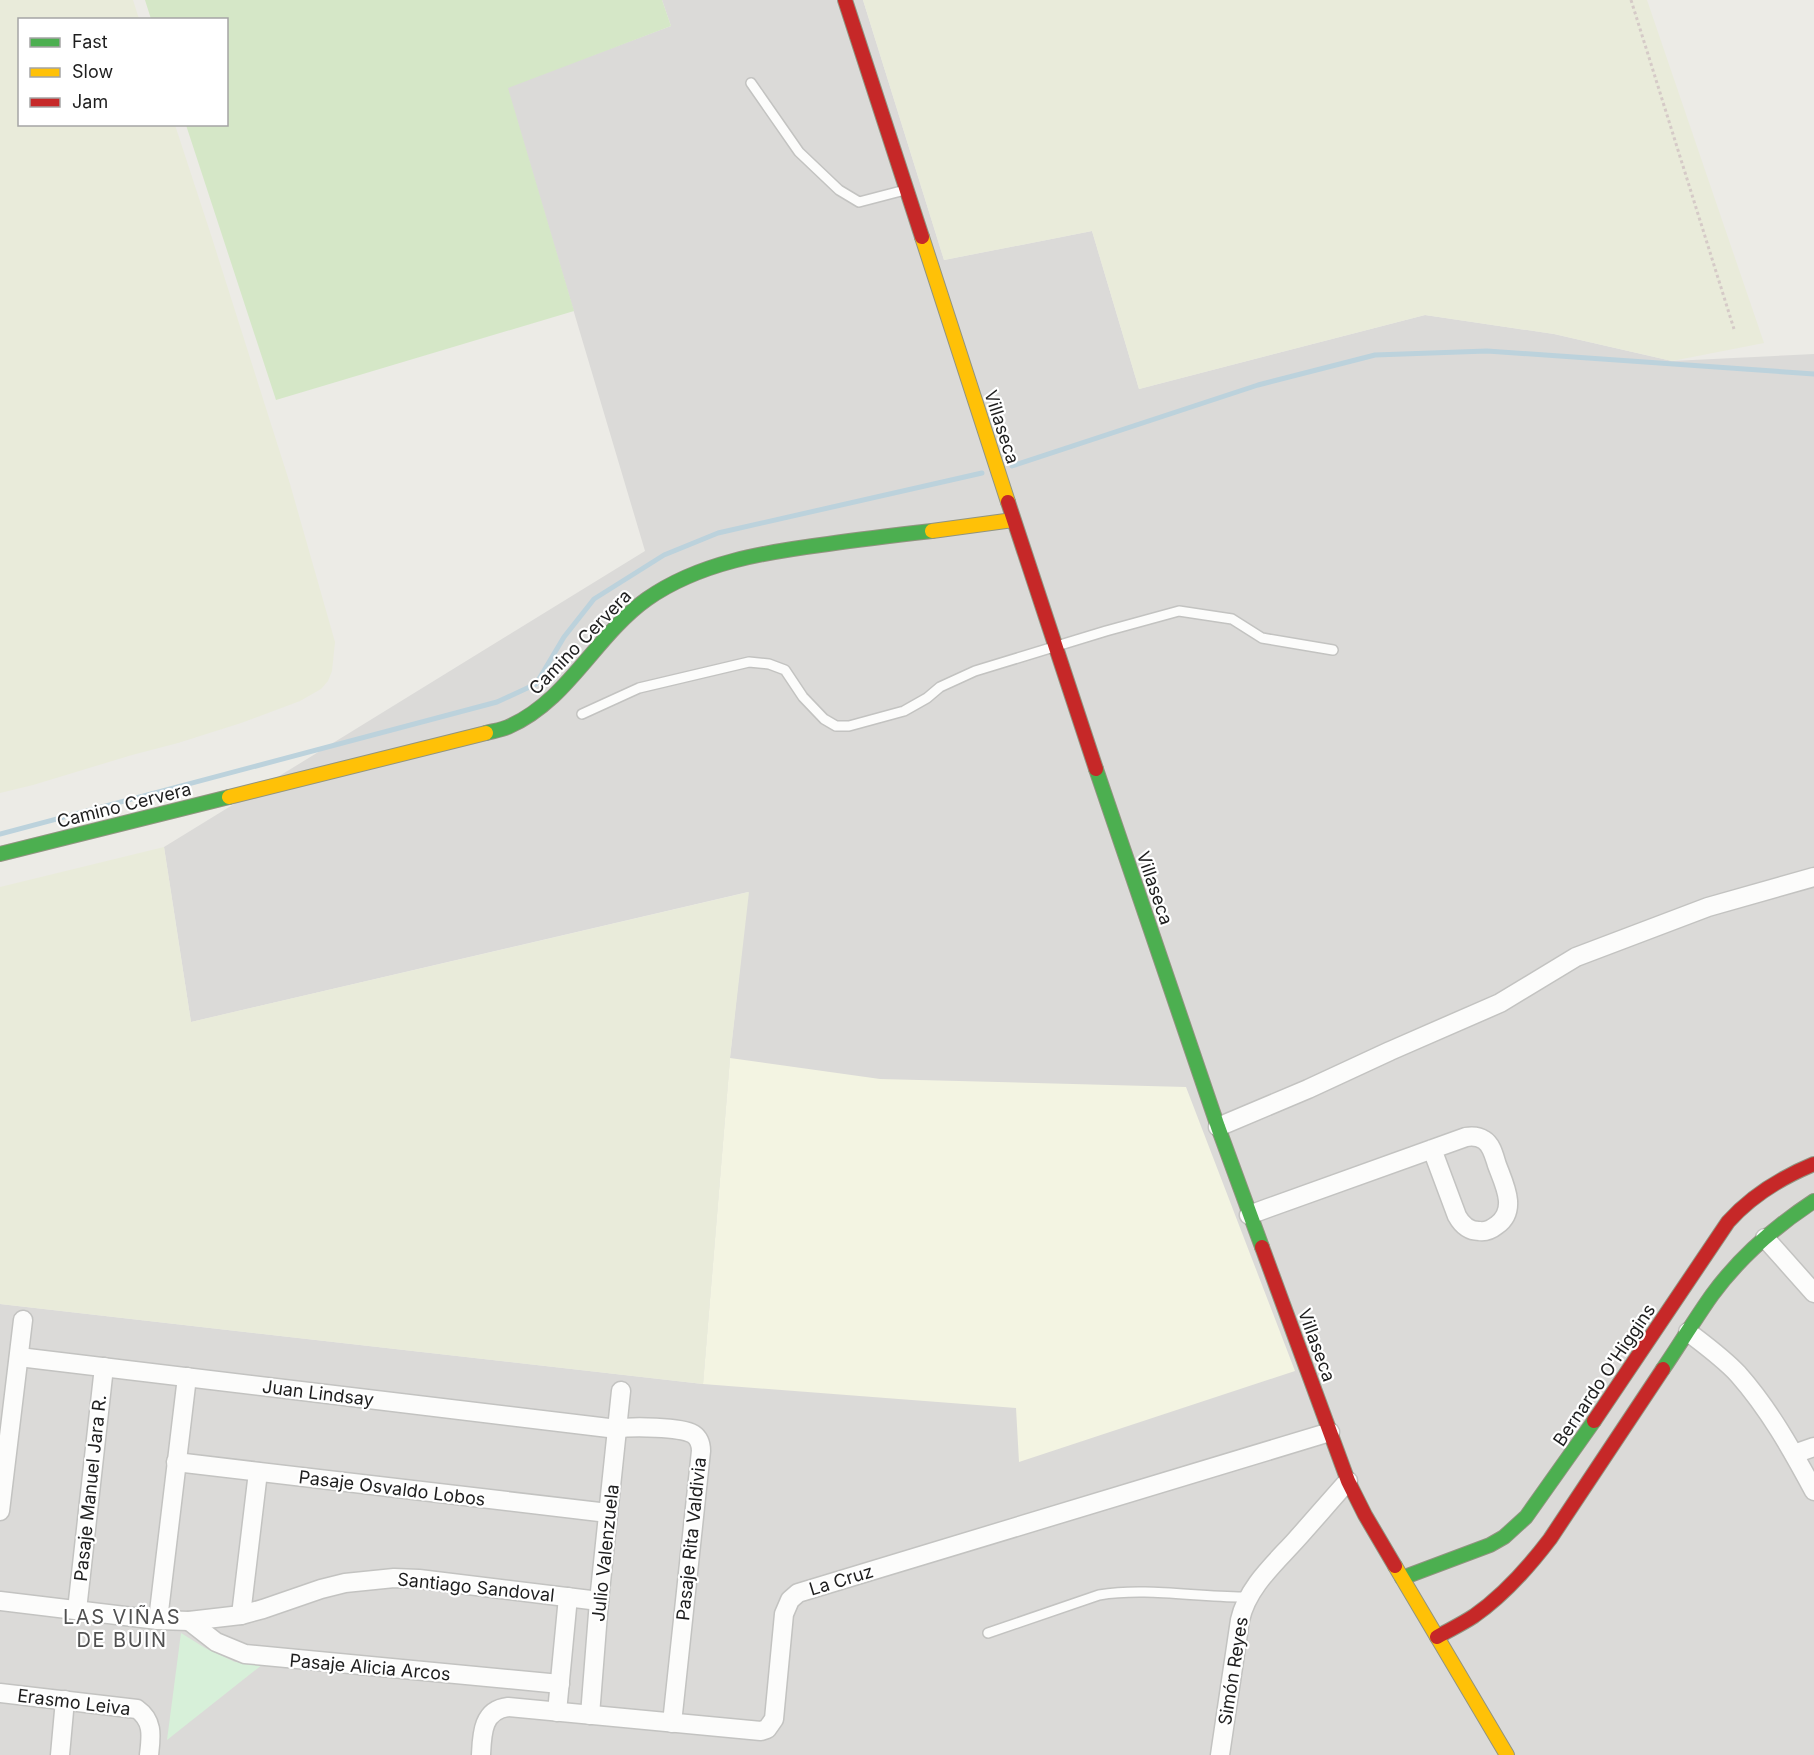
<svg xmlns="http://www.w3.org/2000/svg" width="1814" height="1755" viewBox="0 0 1814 1755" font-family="Inter,sans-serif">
<rect width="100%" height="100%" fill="#ecebe6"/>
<path fill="#dbdad8" d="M662 0H863L944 260 1092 231 1139 389 1425 315 1554 334 1672 361 1814 354V1755H0V1304L703 1384 730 1058 748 892 191 1022 164 847 645 551 507 87 671 26Z"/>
<path fill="#f3f4e2" d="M730 1058 880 1079 1186 1087 1295 1371 1019 1462 1016 1408 703 1384Z"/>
<g fill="#e9ebda">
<path d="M0 0H133L139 19 20 20V124L175 125 211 235 290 484 335 642 332 671 328 681 321 689 300 701 241 723 178 743 132 755 33 785 0 793Z"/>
<path d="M863 0H1647L1764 343 1672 361 1554 334 1425 315 1139 389 1092 231 944 260Z"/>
<path d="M164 847 191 1022 749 892 730 1058 703 1384 0 1304V887Z"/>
</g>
<path fill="#d5e7c7" d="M145 0H662L671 26 508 88 574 311 276 400 186 125 226 124V20L151 19Z"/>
<path fill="#d7f0d9" d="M181 1633 205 1648 235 1662 263 1664 167 1740Z"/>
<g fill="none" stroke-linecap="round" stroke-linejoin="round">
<g stroke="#bcd2dc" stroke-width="5">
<path d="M1012 466 1258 385 1375 355 1487 351 1814 374"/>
<path d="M0 834 497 702 536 684 564 637 594 599 664 555 718 533 982 473"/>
</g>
<defs>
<g id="lane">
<path d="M751 83 799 152 839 190 859 202 905 190"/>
<path d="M582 714 639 688 749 662 769 664 785 670 803 697 824 719 836 726H849L904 711 927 698 940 687 975 671 1106 631 1179 611 1232 619 1262 638 1333 650"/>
<path d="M988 1633 1099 1595C1148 1587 1199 1598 1248 1597"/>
</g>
<g id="street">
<path d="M1218 1127 1308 1089 1390 1051 1500 1003 1576 957 1708 907 1814 877"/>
<path d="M1249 1215 1268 1208 1466 1137C1472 1136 1478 1136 1484 1140 1492 1145 1494 1156 1497 1165 1504 1184 1518 1210 1497 1225 1492 1229 1485 1232 1479 1231 1469 1231 1462 1225 1457 1216L1432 1149"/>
<path d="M1765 1238 1814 1293"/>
<path d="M1688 1332C1705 1345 1723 1358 1738 1374 1769 1409 1792 1450 1814 1491"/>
<path d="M19 1357 617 1429C631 1426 681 1427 693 1434 699 1438 701 1444 701 1451L672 1723"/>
<path d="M1794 1454 1814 1447"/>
<path d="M176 1462 608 1513"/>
<path d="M0 1511 23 1320"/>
<path d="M0 1601 158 1620 189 1621 241 1615 263 1609 321 1589 345 1583 394 1578 419 1579 599 1601"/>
<path d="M77 1610 104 1367"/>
<path d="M241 1615 258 1472"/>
<path d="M158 1620 187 1377"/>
<path d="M189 1621 216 1642 245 1654 560 1684"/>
<path d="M0 1693 137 1709C154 1721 151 1737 149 1755"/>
<path d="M557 1712 568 1597"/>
<path d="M590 1715 599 1601 621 1391"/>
<path d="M60 1755 65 1700"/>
<path d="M481 1755C482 1735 482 1710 508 1707L761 1731 767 1729 774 1719 784 1614 790 1600 798 1593 1330 1432"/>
<path d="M1220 1755 1240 1620C1247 1588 1274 1564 1295 1541 1313 1521 1330 1501 1348 1481"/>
</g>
<g id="fast">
<path d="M486 733C493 731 501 730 508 727 568 701 595 636 647 599 700 562 766 552 828 544 863 539 897 535 932 531"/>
<path d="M1096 769 1218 1127 1262 1247"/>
<path d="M0 854 229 797"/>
<path d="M1663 1369C1680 1344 1695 1319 1712 1295 1739 1258 1776 1226 1814 1201"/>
<path d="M1402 1578 1490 1545 1504 1537 1526 1517 1594 1421"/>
</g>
<g id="slow">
<path d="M922 237 1008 502"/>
<path d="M932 531 1013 520"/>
<path d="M229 797 486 733"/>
<path d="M1395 1566 1507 1755"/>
</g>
<g id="jam">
<path d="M845 0 922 237"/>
<path d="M1008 502 1096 769"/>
<path d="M1262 1247 1348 1481 1365 1515 1395 1566"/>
<path d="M1594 1421 1728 1222C1752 1195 1780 1178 1814 1164"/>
<path d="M1437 1637C1449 1630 1462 1624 1474 1616 1504 1595 1528 1568 1550 1539L1663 1369"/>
</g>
</defs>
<use href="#lane" stroke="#c3c3c1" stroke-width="12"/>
<use href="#street" stroke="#c3c3c1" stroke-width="21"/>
<use href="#fast" stroke="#919480" stroke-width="16"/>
<use href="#slow" stroke="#919480" stroke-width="16"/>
<use href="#jam" stroke="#919480" stroke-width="16"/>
<path stroke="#d5cac7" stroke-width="3" stroke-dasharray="3 3" stroke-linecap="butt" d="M1631 0 1734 329"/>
<use href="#lane" stroke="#fcfcfb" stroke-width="9"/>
<use href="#street" stroke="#fcfcfb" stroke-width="18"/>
<use href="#fast" stroke="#4caf50" stroke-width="14"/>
<use href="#slow" stroke="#ffc107" stroke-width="14"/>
<use href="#jam" stroke="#c62828" stroke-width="14"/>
</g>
<g text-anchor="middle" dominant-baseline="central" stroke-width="4.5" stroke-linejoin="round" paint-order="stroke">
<g font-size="18" fill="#1e1e1e" stroke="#fff">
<text transform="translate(1002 427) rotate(72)">Villaseca</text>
<text transform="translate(580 642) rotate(-46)">Camino Cervera</text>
<text transform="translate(124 805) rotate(-14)">Camino Cervera</text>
<text transform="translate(1155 888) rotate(71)">Villaseca</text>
<text transform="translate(1317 1345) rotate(70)">Villaseca</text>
<text transform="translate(1604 1375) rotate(-56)">Bernardo O'Higgins</text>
<text transform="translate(318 1393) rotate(7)">Juan Lindsay</text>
<text transform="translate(90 1488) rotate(-84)">Pasaje Manuel Jara R.</text>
<text transform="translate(392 1488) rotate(7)">Pasaje Osvaldo Lobos</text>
<text transform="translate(691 1539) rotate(-84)">Pasaje Rita Valdivia</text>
<text transform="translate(605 1553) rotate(-84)">Julio Valenzuela</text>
<text transform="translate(841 1580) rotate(-17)">La Cruz</text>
<text transform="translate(476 1587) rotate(6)">Santiago Sandoval</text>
<text transform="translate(370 1667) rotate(5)">Pasaje Alicia Arcos</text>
<text transform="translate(1233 1671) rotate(-81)">Simón Reyes</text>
<text transform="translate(74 1702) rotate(7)">Erasmo Leiva</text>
</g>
<g font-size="20" letter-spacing="1.5" fill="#515151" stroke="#fff">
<text x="122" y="1617">LAS VIÑAS<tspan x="122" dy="23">DE BUIN</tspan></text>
</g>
</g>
<rect x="18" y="18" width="210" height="108" fill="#ffffff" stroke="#a5a5a5" stroke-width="1.5"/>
<rect x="30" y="38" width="30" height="9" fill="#4caf50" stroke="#a5a5a5" stroke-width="1.5"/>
<text x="72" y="48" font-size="18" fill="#1e1e1e">Fast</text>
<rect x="30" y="68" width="30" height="9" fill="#ffc107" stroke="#a5a5a5" stroke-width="1.5"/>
<text x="72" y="78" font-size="18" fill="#1e1e1e">Slow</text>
<rect x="30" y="98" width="30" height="9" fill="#c62828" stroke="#a5a5a5" stroke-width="1.5"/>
<text x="72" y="108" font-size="18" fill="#1e1e1e">Jam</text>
</svg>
